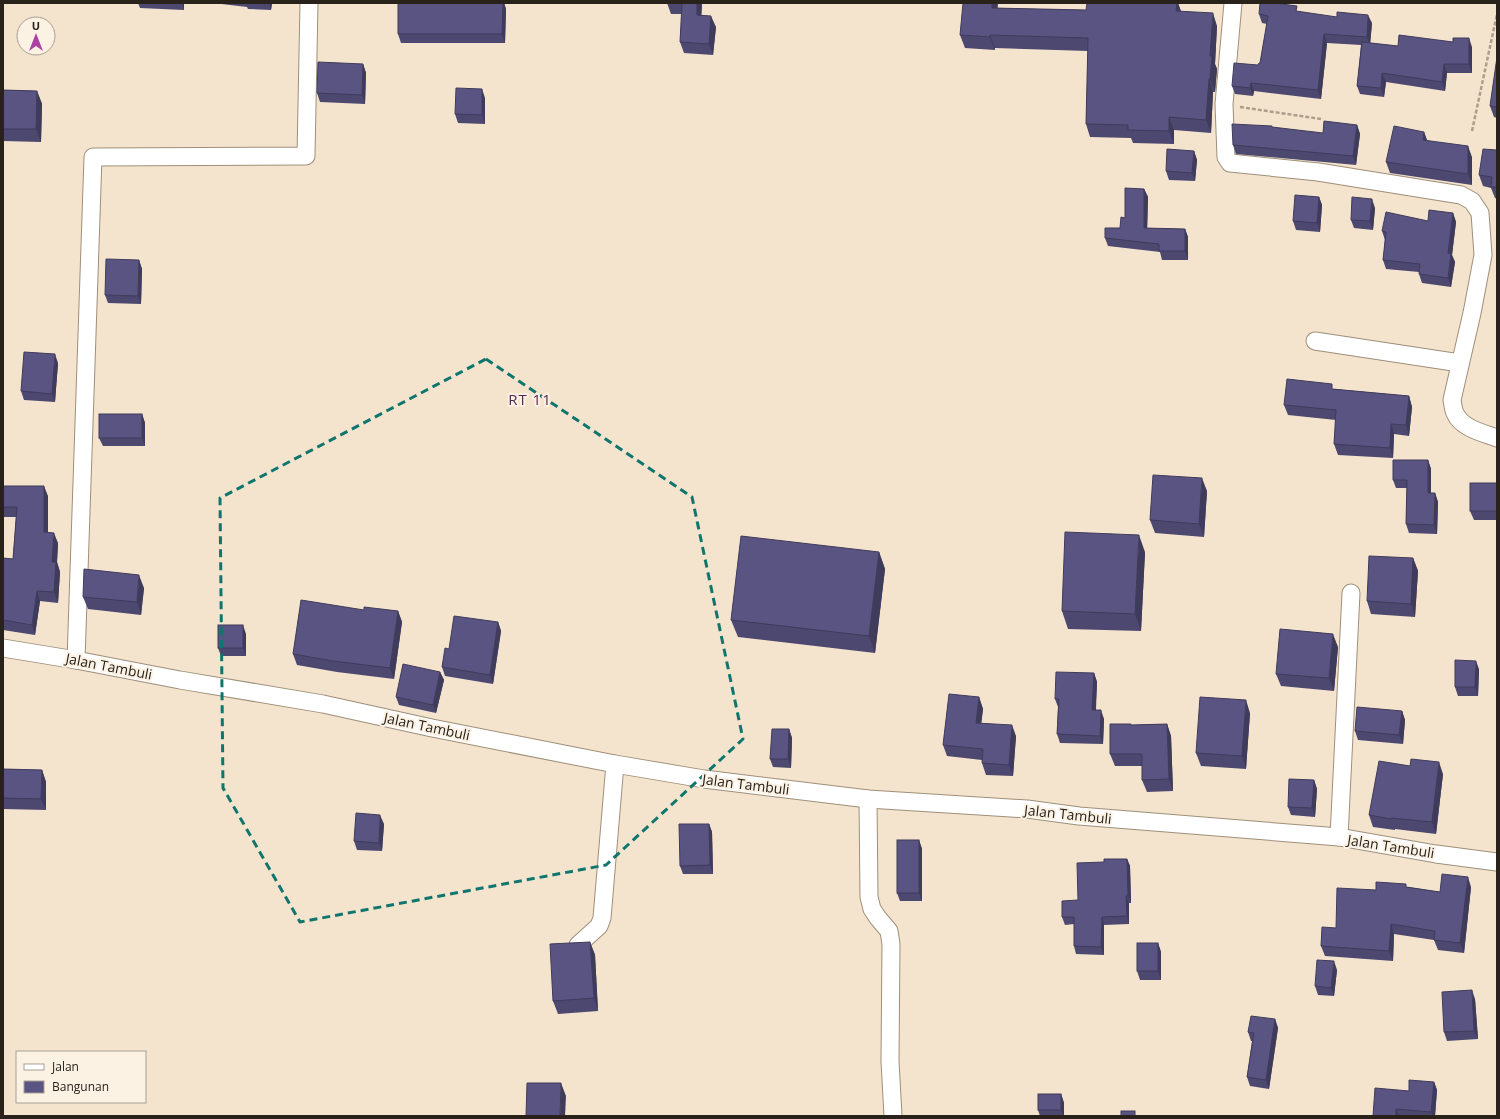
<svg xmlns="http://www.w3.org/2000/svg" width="1500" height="1119" viewBox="0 0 1500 1119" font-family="'Open Sans',sans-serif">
<rect width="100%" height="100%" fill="#f5e4cd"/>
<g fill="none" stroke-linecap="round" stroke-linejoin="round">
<defs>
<g id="minor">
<path d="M1233 3 1224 104 1226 157 1230 163 1318 172 1461 195 1472 201 1480 213 1483 255 1472 313 1452 400C1453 404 1453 409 1455 413 1461 428 1483 433 1497 438"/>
<path d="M1315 341 1460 363"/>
<path d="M3 648 76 660 180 680 323 704 432 728 615 764 704 779 868 799 1027 809 1079 816 1339 837 1436 854 1497 862"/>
<path d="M76 660 93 157 306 156 309 3"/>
<path d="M868 799 869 897 872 909 878 918 889 931 891 944 890 1061 893 1116"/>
<path d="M1339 837 1351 593"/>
<path d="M578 945 599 926 602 918 615 764"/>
</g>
</defs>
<use href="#minor" stroke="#9e8f7a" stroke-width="19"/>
<g stroke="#ab9e8c" stroke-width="2.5" stroke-dasharray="4 2" stroke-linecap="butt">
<path d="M1240 107 1321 119"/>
<path d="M1472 131 1497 14"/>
</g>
<use href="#minor" stroke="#fff" stroke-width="17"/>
</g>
<g fill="#4d4870">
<path d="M138 3H184V10L140 8Z"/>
<path d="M213 3H272L271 10 248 9 247 7Z"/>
<path d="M398 3H504L506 9 505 43H401L398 34Z"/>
<path d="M667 3H702L701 15 716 27 713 55 684 53 680 42 682 14H671Z"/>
<path d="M822 3H843V4Z"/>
<path d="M1178 3 1181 11 1217 26 1215 64 1217 69 1215 92H1213L1211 133 1174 130V144L1133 143 1131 138 1090 137 1086 124 1088 51 995 48V50L965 48 960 35 998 8 1086 10Z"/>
<path d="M1299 12 1372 23 1370 43 1398 46 1472 47V73H1447L1445 91 1386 82 1384 97 1360 94 1357 86 1361 45 1327 43 1321 99 1254 91 1253 96 1235 94 1232 86 1258 65 1260 63 1267 24 1262 23 1259 14Z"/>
<path d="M1497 57V118L1494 117 1490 106Z"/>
<path d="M363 64 366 73 365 104 320 102 317 93Z"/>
<path d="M3 90 37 91 42 104 41 142 3 141Z"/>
<path d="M485 98V124L458 123 455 114Z"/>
<path d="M1357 125 1360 134 1356 165 1236 154 1233 145 1323 133Z"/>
<path d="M1424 132 1427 140 1472 157V185L1390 173 1386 162Z"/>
<path d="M1497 150V199L1495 198 1491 188 1483 186 1479 175Z"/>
<path d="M1194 151 1197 160 1195 181 1169 180 1166 171Z"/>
<path d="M1144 189 1148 197 1147 228 1185 229 1188 237V260H1162L1160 252 1108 246 1105 238 1120 228 1125 218Z"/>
<path d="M1319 197 1322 205 1320 232 1296 230 1293 221Z"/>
<path d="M1375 208 1373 230 1354 228 1351 220Z"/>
<path d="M1453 213 1456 222 1452 255 1455 262 1451 287 1422 283 1419 274V272L1386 269 1383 260 1385 240 1382 231 1428 221Z"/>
<path d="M139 260 142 269 141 304 108 303 105 295Z"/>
<path d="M58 363 55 402 24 400 21 391Z"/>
<path d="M1334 389 1409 396 1412 407 1409 436 1394 434 1393 458 1338 455 1334 444 1336 420 1288 415 1284 405Z"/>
<path d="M142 414 145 423V446H103L99 438Z"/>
<path d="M1428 460 1431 469V493H1435L1438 502 1437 534 1409 533 1406 524 1407 488H1396L1393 480Z"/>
<path d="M1497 483V520H1474L1470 511Z"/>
<path d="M3 486 48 496V532L58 543 57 562 60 572 58 603 40 601 35 635 3 630V558L13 559 16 517H3Z"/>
<path d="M1207 491 1204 537 1155 533 1150 520Z"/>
<path d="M879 552 885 569 875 653 738 637 731 620Z"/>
<path d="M1145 552 1141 631 1068 629 1062 611Z"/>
<path d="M1413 558 1418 571 1415 617 1371 614 1367 601Z"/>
<path d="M144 588 141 615 88 609 83 597Z"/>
<path d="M364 610 398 611 402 622 394 679 337 672 297 665 293 654Z"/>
<path d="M498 622 501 631 493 684 445 676 442 667 449 649Z"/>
<path d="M246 634V656H221L218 648Z"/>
<path d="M1338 647 1334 691 1281 686 1276 674Z"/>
<path d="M1479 669 1478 696H1458L1455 687Z"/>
<path d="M440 672 444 680 436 713 399 705 396 697Z"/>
<path d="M1094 673 1097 682 1096 710 1104 719 1103 744 1060 743 1057 734 1058 707 1055 699Z"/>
<path d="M979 697 983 709 981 724 1016 736 1013 776 986 775 982 763V760L947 756 943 745Z"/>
<path d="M1402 711 1405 720 1403 744 1358 740 1355 731Z"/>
<path d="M1250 713 1246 769 1201 766 1196 753Z"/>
<path d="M1167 724 1171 736 1173 791 1147 792 1142 780V766H1115L1110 754 1132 725Z"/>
<path d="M789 729 792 738 791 768 773 767 770 759Z"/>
<path d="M3 769 42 770 46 782V810L3 809Z"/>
<path d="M1443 774 1436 834 1395 829V830L1373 827 1369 815Z"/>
<path d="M1314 780 1317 789 1315 817 1291 815 1288 807Z"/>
<path d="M384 824 382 851 357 850 354 841Z"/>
<path d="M709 824 712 832 713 874H683L680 866Z"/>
<path d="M919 840 922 849V901H900L897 893Z"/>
<path d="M1127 859 1130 866 1131 903H1129V924L1104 925V955L1076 954 1074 946V924L1065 925 1062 917 1078 900 1104 862Z"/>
<path d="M1408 887 1440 892 1471 887 1464 953 1438 950 1434 940 1394 934 1393 961 1325 956 1321 946 1336 928 1376 890Z"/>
<path d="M590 942 595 955 598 1011 558 1014 553 1001Z"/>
<path d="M1158 943 1161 952V980H1140L1137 971Z"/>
<path d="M1337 970 1334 996 1318 995 1315 986Z"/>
<path d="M1475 999 1478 1039 1447 1041 1444 1032Z"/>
<path d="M1275 1019 1278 1028 1269 1089 1250 1086 1247 1077 1252 1041H1251L1248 1032Z"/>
<path d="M1434 1082 1437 1090 1435 1116H1373L1409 1091Z"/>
<path d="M1061 1094 1064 1103V1116H1040L1038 1110Z"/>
</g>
<g fill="#3f3b5b">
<path d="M182 3H184V10Z"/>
<path d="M269 3H272L271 10Z"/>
<path d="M503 3H504L506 9 505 43 502 34Z"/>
<path d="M697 3H702L701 26 697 15Z"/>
<path d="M992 3H998L997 21 992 8Z"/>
<path d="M1177 3H1178L1182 15 1176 11Z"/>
<path d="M1213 13 1217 26 1215 64 1217 69 1215 92 1210 79V56Z"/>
<path d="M1368 15 1372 23 1370 46 1367 37Z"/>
<path d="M711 16 716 27 713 55 709 44Z"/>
<path d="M1324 34 1327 43 1321 99 1318 90Z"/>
<path d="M990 35 995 48V50L990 37Z"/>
<path d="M1469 38 1472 47V73L1469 64Z"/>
<path d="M363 64 366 73 365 104 362 95Z"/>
<path d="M1444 64 1447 73 1445 91 1442 82Z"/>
<path d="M1382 73 1386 82 1384 97 1381 88Z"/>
<path d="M1209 79 1213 92 1211 133 1206 120Z"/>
<path d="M1251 83 1254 91 1253 96 1250 88Z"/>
<path d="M482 89 485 98V124L482 115Z"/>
<path d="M37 91 42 104 41 142 36 129Z"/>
<path d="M1169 117 1174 130V144L1169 131Z"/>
<path d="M1357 125 1360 134 1356 165 1353 156Z"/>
<path d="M1424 132 1428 143 1423 140Z"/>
<path d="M1468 146 1472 157V185L1468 174Z"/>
<path d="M1194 151 1197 160 1195 181 1192 173Z"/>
<path d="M1144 189 1148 197 1147 237 1144 228Z"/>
<path d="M1319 197 1322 205 1320 232 1317 223Z"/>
<path d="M1372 199 1375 208 1373 230 1370 221Z"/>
<path d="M1453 213 1456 222 1452 255 1455 262 1451 287 1448 278V253Z"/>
<path d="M1185 229 1188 237V260L1185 251Z"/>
<path d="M139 260 142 269 141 304 138 296Z"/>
<path d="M55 354 58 363 55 402 52 394Z"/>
<path d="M1409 396 1412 407 1409 436 1406 425Z"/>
<path d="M142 414 145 423V446L142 438Z"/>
<path d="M1391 424 1394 434 1393 458 1390 448Z"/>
<path d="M1428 460 1431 469V502L1428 493Z"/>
<path d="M1202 478 1207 491 1204 537 1199 524Z"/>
<path d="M44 486 48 496V542L44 532Z"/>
<path d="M1435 493 1438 502 1437 534 1434 525Z"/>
<path d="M54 533 58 543 57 562 60 572 58 603 54 592 52 562Z"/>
<path d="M1139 535 1145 552 1141 631 1135 614Z"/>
<path d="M879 552 885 569 875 653 869 636Z"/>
<path d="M1413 558 1418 571 1415 617 1411 604Z"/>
<path d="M139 575 144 588 141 615 137 602Z"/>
<path d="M37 591 40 601 35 635 32 625Z"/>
<path d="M398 611 402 622 394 679 390 668Z"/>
<path d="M498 622 501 631 493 684 490 675Z"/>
<path d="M243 625 246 634V656L243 648Z"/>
<path d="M1333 634 1338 647 1334 691 1329 678Z"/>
<path d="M1476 661 1479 669 1478 696 1475 687Z"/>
<path d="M440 672 444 680 436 713 433 705Z"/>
<path d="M1094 673 1097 682 1095 719 1092 710Z"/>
<path d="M979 697 983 709 980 734 976 723Z"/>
<path d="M1246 700 1250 713 1246 769 1242 756Z"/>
<path d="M1101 710 1104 719 1103 744 1100 736Z"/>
<path d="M1402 711 1405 720 1403 744 1399 735Z"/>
<path d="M1167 724 1171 736 1173 791 1169 779Z"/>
<path d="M1012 725 1016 736 1013 776 1009 765Z"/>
<path d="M789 729 792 738 791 768 788 759Z"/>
<path d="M1439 762 1443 774 1436 834 1432 822Z"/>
<path d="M42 770 46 782V810L41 799Z"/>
<path d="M1314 780 1317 789 1315 817 1312 808Z"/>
<path d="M380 815 384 824 382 851 379 843Z"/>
<path d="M709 824 712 832 713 874 710 865Z"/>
<path d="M919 840 922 849V901L919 893Z"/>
<path d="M1127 859 1130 866 1131 903 1128 896Z"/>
<path d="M1468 877 1471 887 1464 953 1460 943Z"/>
<path d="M1126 896 1129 903V924L1127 916Z"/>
<path d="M1102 917 1104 925V955L1101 947Z"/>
<path d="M1391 924 1394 934 1393 961 1389 951Z"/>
<path d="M590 942 595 955 598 1011 594 998Z"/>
<path d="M1158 943 1161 952V980L1158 971Z"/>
<path d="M1334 961 1337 970 1334 996 1331 988Z"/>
<path d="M1472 990 1475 999 1478 1039 1474 1031Z"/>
<path d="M1275 1019 1278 1028 1269 1089 1266 1080Z"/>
<path d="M1434 1082 1437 1090 1435 1116H1433L1431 1112Z"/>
<path d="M561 1083 566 1096 565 1116H560Z"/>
<path d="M1061 1094 1064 1103V1116H1063L1061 1110Z"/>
<path d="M1396 1109 1399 1116H1396Z"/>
</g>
<g fill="#5a5482" stroke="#3f3b5b">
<path d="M398 3H503L502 34H398Z"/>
<path d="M682 3H697V15L711 16 709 44 680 42Z"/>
<path d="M963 3H992V8L1086 10 1087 3H1177L1176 11 1213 13 1210 56H1212L1210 79H1209L1206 120 1169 117V131L1128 130V125L1086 124 1088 38 990 35V37L960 35Z"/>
<path d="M1260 3H1274L1297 6 1296 11 1337 17V12L1368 15 1367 37 1324 34 1318 90 1251 83 1250 88 1232 86 1234 63 1258 65 1259 63H1260L1268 16 1259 14Z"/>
<path d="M1399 35 1453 42V38H1469V64H1444L1442 82 1382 73 1381 88 1357 86 1362 42 1398 46Z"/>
<path d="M1497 57V107L1490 106Z"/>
<path d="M318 62 363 64 362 95 317 93Z"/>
<path d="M456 88 482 89V115L455 114Z"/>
<path d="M3 90 37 91 36 129H3Z"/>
<path d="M1324 121 1357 125 1353 156 1233 145 1232 124 1272 126V127L1323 133Z"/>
<path d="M1394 126 1424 132 1423 140 1468 146V174L1386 162Z"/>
<path d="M1167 149 1194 151 1192 173 1166 171Z"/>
<path d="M1483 149 1497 150V187H1491L1492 177 1479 175Z"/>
<path d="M1125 188 1144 189V228L1185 229V251H1159V244L1105 238V228H1120L1121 217 1125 218Z"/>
<path d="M1295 195 1319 197 1317 223 1293 221Z"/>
<path d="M1352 197 1372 199 1370 221 1351 220Z"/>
<path d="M1429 210 1453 213 1448 253 1451 254 1448 278 1419 274 1420 264 1383 260 1386 232 1382 231 1386 212 1428 221Z"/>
<path d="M106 259 139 260 138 296 105 295Z"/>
<path d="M24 352 55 354 52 394 21 391Z"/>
<path d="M1287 379 1332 384V389L1409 396 1406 425 1391 424 1390 448 1334 444 1336 410 1284 405Z"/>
<rect x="99" y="414" width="43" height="24"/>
<path d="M1393 460H1428V493H1435L1434 525 1406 524 1407 480H1393Z"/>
<path d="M1153 475 1202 478 1199 524 1150 520Z"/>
<rect x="1470" y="483" width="27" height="28"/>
<path d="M3 486H44V532L54 533 52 562H56L54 592 37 591 32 625 3 620V558L13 559 17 507H3Z"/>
<path d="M1065 532 1139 535 1135 614 1062 611Z"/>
<path d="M741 536 879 552 869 636 731 620Z"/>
<path d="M1369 556 1413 558 1411 604 1367 601Z"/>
<path d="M84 569 139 575 137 602 83 597Z"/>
<path d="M301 600 364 610V607L398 611 390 668 333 661 293 654Z"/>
<path d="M454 616 498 622 490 675 442 667 445 648 449 649Z"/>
<rect x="218" y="625" width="25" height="23"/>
<path d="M1280 629 1333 634 1329 678 1276 674Z"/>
<path d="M1455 660 1476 661 1475 687H1455Z"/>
<path d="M403 664 440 672 433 705 396 697Z"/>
<path d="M1056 672 1094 673 1092 710H1101L1100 736 1057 734 1059 699H1055Z"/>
<path d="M949 694 979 697 976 723 1012 725 1009 765 982 763 983 749 943 745Z"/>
<path d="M1200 697 1246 700 1242 756 1196 753Z"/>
<path d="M1357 707 1402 711 1399 735 1355 731Z"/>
<path d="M1110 724H1131V725L1167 724 1169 779 1142 780V754H1110Z"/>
<path d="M772 729H789L788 759H770Z"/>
<path d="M1411 759 1439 762 1432 822 1391 818V819L1369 815 1379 761 1410 766Z"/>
<path d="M3 769 42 770 41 799 3 798Z"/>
<path d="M1289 779 1314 780 1312 808 1288 807Z"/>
<path d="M356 813 380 815 379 843 354 841Z"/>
<path d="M679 824H709L710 865 680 866Z"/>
<rect x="897" y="840" width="22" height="53"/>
<path d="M1104 859H1127L1128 896H1126L1127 916 1102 917 1101 947 1074 946V917H1062V901L1078 900 1077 863 1104 862Z"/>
<path d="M1442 874 1468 877 1460 943 1434 940 1435 931 1391 924 1389 951 1321 946 1322 927 1336 928 1337 888 1376 890V882L1406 884V887L1440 892Z"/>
<path d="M590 942 594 998 553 1001 550 944Z"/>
<rect x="1137" y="943" width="21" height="28"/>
<path d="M1317 960 1334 961 1331 988 1315 986Z"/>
<path d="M1472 990 1474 1031 1444 1032 1442 992Z"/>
<path d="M1251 1016 1275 1019 1266 1080 1247 1077 1254 1033 1248 1032Z"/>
<path d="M1409 1080 1434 1082 1431 1112 1396 1109V1116H1373L1375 1088 1409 1091Z"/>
<path d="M527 1083H561L560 1116H526Z"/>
<rect x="1038" y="1094" width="23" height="16"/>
<rect x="1121" y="1111" width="14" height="5"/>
</g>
<path fill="none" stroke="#0f766e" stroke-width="3" stroke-dasharray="8 5" stroke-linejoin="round" d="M486 359 692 497 743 739 606 865 300 922 223 788 220 498Z"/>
<g text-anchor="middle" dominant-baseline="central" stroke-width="4" stroke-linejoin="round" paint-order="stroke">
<g font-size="14" fill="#28221a" stroke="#fcf2e4">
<text transform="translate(109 666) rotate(11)">Jalan Tambuli</text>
<text transform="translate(427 726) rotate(12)">Jalan Tambuli</text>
<text transform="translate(746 784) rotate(7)">Jalan Tambuli</text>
<text transform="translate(1068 814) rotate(6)">Jalan Tambuli</text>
<text transform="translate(1391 846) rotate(9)">Jalan Tambuli</text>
</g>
<g font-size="15" letter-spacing="1" fill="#5a2655" stroke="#fcf2e4">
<text x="530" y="399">RT 11</text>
</g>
</g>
<rect width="1500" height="1119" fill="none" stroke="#28221a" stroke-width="8"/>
<rect x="16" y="1051" width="130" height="52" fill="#fcf2e4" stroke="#a79f93"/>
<rect x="24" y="1064" width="20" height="6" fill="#ffffff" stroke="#a79f93"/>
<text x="52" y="1071" font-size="12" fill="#28221a">Jalan</text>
<rect x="24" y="1081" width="20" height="12" fill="#5a5482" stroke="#a79f93"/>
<text x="52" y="1091" font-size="12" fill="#28221a">Bangunan</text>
<g transform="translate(36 36)"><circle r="19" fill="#fcf2e4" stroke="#a79f93"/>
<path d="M0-3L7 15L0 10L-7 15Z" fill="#ac42a3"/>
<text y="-6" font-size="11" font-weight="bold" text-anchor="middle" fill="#28221a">U</text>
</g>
</svg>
